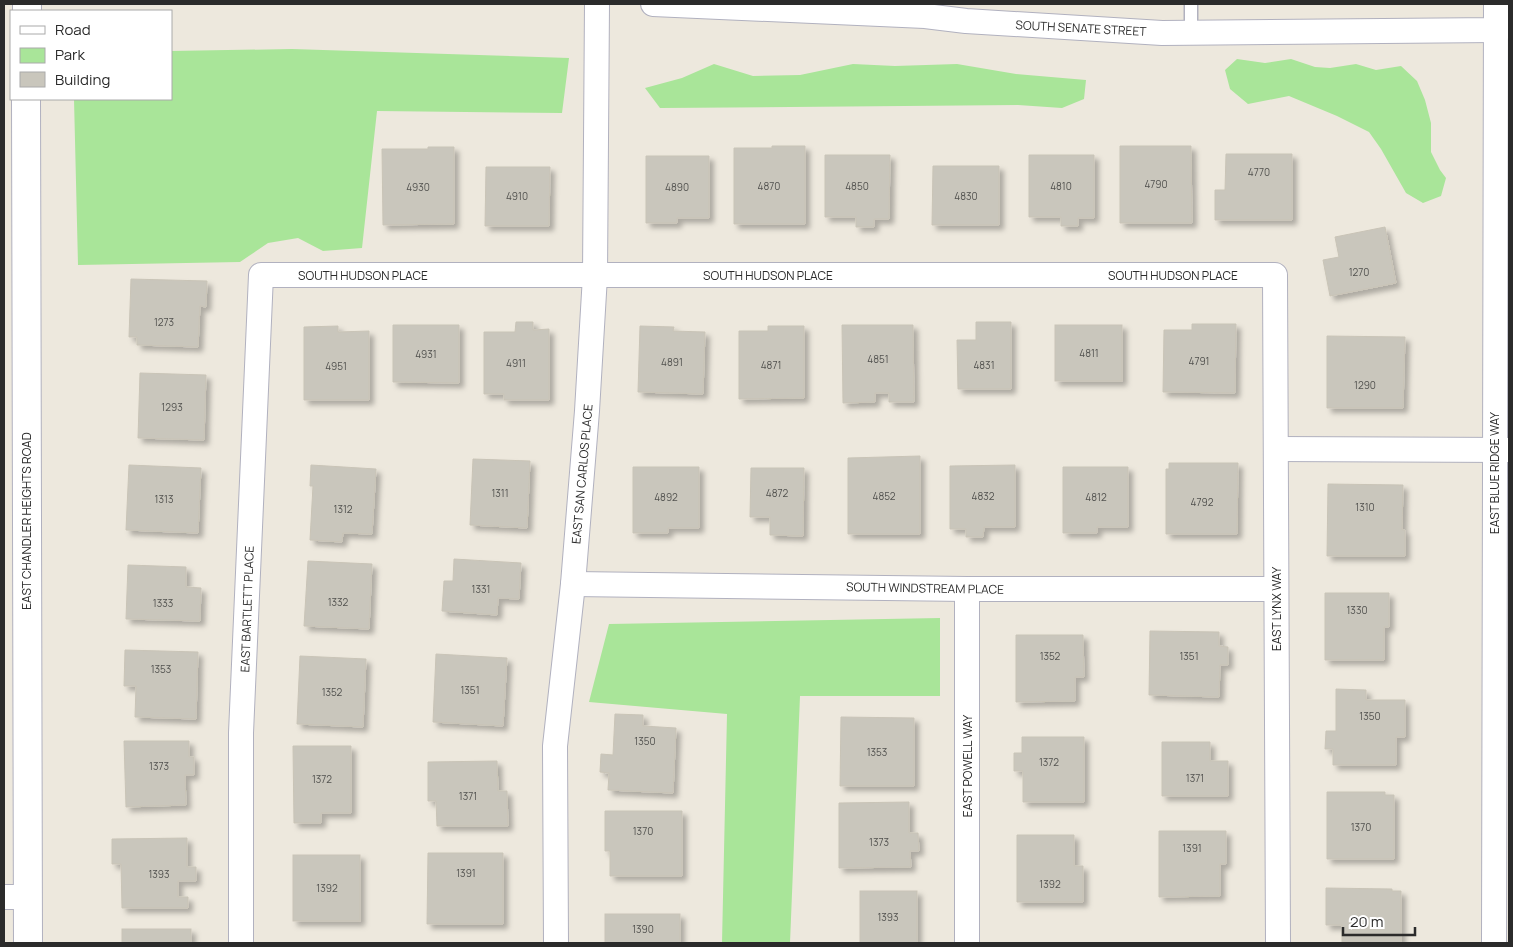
<svg xmlns="http://www.w3.org/2000/svg" width="1513" height="947" viewBox="0 0 1513 947" font-family="Manrope,sans-serif">
<defs>
<filter id="shadow"><feDropShadow dx="4.5" dy="4.5" stdDeviation="2.5" flood-color="#0004"/></filter>
</defs>
<rect width="100%" height="100%" fill="#ede8dd"/>
<g fill="#a9e599">
<path d="M292 49 569 58 562 113 377 111 362 248 323 251 298 238 268 243 240 262 78 265 74 99H171V51Z"/>
<path d="M1237 59 1265 63 1291 59 1315 67 1330 68 1356 64 1376 70 1401 66 1417 81 1425 100 1431 123V152L1440 170 1446 178 1441 196 1423 203 1406 193 1381 149 1369 132 1337 116 1289 96 1248 104 1230 89 1225 70Z"/>
<path d="M714 64 753 76 800 75 853 64 895 66 957 64 1016 74 1086 80 1084 99 1062 108 1018 105 660 108 645 88 682 78Z"/>
<path d="M940 618V696H800L790 943H722L727 714 589 702 609 624Z"/>
</g>
<g fill="#c9c6bc" stroke="#c9c4b7" filter="url(#shadow)">
<path d="M772 146H805V224H734V148H772Z"/>
<path d="M1120 146H1191L1192 223H1120Z"/>
<path d="M428 147H454V224L383 225 382 149H428Z"/>
<path d="M1226 154H1292V220H1215V190H1225Z"/>
<path d="M825 155H890L889 219H874V227H856V217H825Z"/>
<path d="M1029 155H1094V218H1078V226H1061V217H1029Z"/>
<path d="M646 156H709V218H677V223H646Z"/>
<path d="M933 166H999V225H932Z"/>
<path d="M486 167H550L549 226H485Z"/>
<path d="M1385 227 1396 283 1330 296 1323 260 1339 257 1335 237Z"/>
<path d="M131 279 207 281 206 307 200 306 198 347 137 345V337H129Z"/>
<path d="M516 322H533V330L549 329V400H504V394H484V332H515Z"/>
<path d="M976 322H1011V389H958L957 340H976Z"/>
<path d="M1192 324H1236L1235 393 1163 392 1164 330H1192Z"/>
<path d="M393 325H459V383L393 382Z"/>
<path d="M842 325H913L914 402H889V393H875V402L843 403Z"/>
<rect x="1055" y="325" width="67" height="56"/>
<path d="M338 326V332L369 331V400H304V327Z"/>
<path d="M640 326 674 327 673 331 705 332 703 394 638 392Z"/>
<path d="M768 326H804V398L739 399V331H768Z"/>
<path d="M1327 336 1405 337 1403 408H1327Z"/>
<path d="M140 373 206 375 204 440 138 438Z"/>
<path d="M920 456V534H848V458Z"/>
<path d="M473 459 530 461 527 528 470 525Z"/>
<path d="M1169 463H1238L1237 534H1166V469H1169Z"/>
<path d="M129 465 201 468 198 533 126 530Z"/>
<path d="M311 465 376 469 372 534 343 533 342 542 310 540 313 486H310Z"/>
<path d="M1015 465V527H984L983 537H966V529H950V466Z"/>
<path d="M633 467H699V528H668V533H633Z"/>
<path d="M1063 467H1128V527H1097V533H1063Z"/>
<path d="M751 468H804L803 536 770 535V517H750Z"/>
<path d="M1328 484 1403 485 1402 530H1405V556H1327Z"/>
<path d="M454 559 521 563 519 599 498 598 497 615 442 611 444 581H453Z"/>
<path d="M308 561 372 564 369 629 304 626Z"/>
<path d="M128 565 186 567V587L201 588 200 621 126 619Z"/>
<path d="M1325 593H1389V627H1384V660H1325Z"/>
<path d="M1150 631 1219 632V646L1228 647V665H1220L1219 697 1149 695Z"/>
<path d="M1016 635H1083L1084 677H1075V701L1016 702Z"/>
<path d="M125 650 198 652 196 719 135 717 136 686H124Z"/>
<path d="M436 654 507 658 503 726 433 722Z"/>
<path d="M300 656 366 659 363 727 297 724Z"/>
<path d="M1336 689 1366 690V700H1405V737H1396V765H1333V749H1325L1326 731H1336Z"/>
<path d="M615 714 643 715V726L676 728 673 793 608 790 609 773 600 772 601 754 613 755Z"/>
<path d="M841 717 914 718V786H840Z"/>
<path d="M1022 737H1084V802H1023V771H1014V753H1022Z"/>
<path d="M124 741H189V757H194V775H185L186 805 126 807Z"/>
<path d="M1162 742H1210V761H1228V796H1162Z"/>
<path d="M293 746H351V813H321V823H294Z"/>
<path d="M497 761 498 791H507L508 826H437L436 801H428V762Z"/>
<path d="M1327 792H1385V795H1394V859H1327Z"/>
<path d="M909 802V833H918L919 851H910L911 867 839 868V803Z"/>
<path d="M605 811H682V876H610V851H605Z"/>
<path d="M1159 831H1226V864H1220V896L1159 897Z"/>
<path d="M1017 835H1074V866H1083V902H1017Z"/>
<path d="M187 838V867H196V881H178V897H188V908H122L121 864H112V839Z"/>
<path d="M428 853H503V924H427Z"/>
<rect x="293" y="855" width="67" height="66"/>
<path d="M1326 888 1392 889V891H1401V943L1342 942V925H1326Z"/>
<rect x="860" y="891" width="57" height="52"/>
<rect x="605" y="914" width="75" height="29"/>
<rect x="122" y="929" width="69" height="14"/>
</g>
<g fill="none" stroke-linecap="round" stroke-linejoin="round">
<defs>
<path id="lane" d="M1191 4V32"/>
<g id="street">
<path d="M653 4 925 16 966 21 1162 33 1496 30 1509 25"/>
<path d="M1276 449 1509 450"/>
<path d="M573 584 967 589H1276"/>
<path d="M4 897H28"/>
<path d="M241 943V733L261 275H1275L1278 943"/>
<path d="M556 943 555 746 573 584 587 411 595 276 597 4"/>
<path d="M967 943V589"/>
<path d="M1494 943 1496 4"/>
</g>
<g id="secondary">
<path d="M27 11V4"/>
<path d="M26 99 28 943"/>
</g>
</defs>
<use href="#lane" stroke="#b1b1bf" stroke-width="15"/>
<use href="#street" stroke="#b1b1bf" stroke-width="26"/>
<use href="#secondary" stroke="#b1b1bf" stroke-width="30"/>
<use href="#lane" stroke="#fff" stroke-width="12"/>
<use href="#street" stroke="#fff" stroke-width="24"/>
<use href="#secondary" stroke="#fff" stroke-width="28"/>
</g>
<g text-anchor="middle" dominant-baseline="central" stroke-width="5" stroke-linejoin="round" paint-order="stroke">
<g font-size="10" fill="#52524f">
<text x="1259" y="172">4770</text>
<text x="1156" y="184">4790</text>
<text x="769" y="186">4870</text>
<text x="857" y="186">4850</text>
<text x="1061" y="186">4810</text>
<text x="418" y="187">4930</text>
<text x="677" y="187">4890</text>
<text x="517" y="196">4910</text>
<text x="966" y="196">4830</text>
<text x="1359" y="272">1270</text>
<text x="164" y="322">1273</text>
<text x="1089" y="353">4811</text>
<text x="426" y="354">4931</text>
<text x="878" y="359">4851</text>
<text x="1199" y="361">4791</text>
<text x="672" y="362">4891</text>
<text x="516" y="363">4911</text>
<text x="771" y="365">4871</text>
<text x="984" y="365">4831</text>
<text x="336" y="366">4951</text>
<text x="1365" y="385">1290</text>
<text x="172" y="407">1293</text>
<text x="500" y="493">1311</text>
<text x="777" y="493">4872</text>
<text x="884" y="496">4852</text>
<text x="983" y="496">4832</text>
<text x="666" y="497">4892</text>
<text x="1096" y="497">4812</text>
<text x="164" y="499">1313</text>
<text x="1202" y="502">4792</text>
<text x="1365" y="507">1310</text>
<text x="343" y="509">1312</text>
<text x="481" y="589">1331</text>
<text x="338" y="602">1332</text>
<text x="163" y="603">1333</text>
<text x="1357" y="610">1330</text>
<text x="1050" y="656">1352</text>
<text x="1189" y="656">1351</text>
<text x="161" y="669">1353</text>
<text x="470" y="690">1351</text>
<text x="332" y="692">1352</text>
<text x="1370" y="716">1350</text>
<text x="645" y="741">1350</text>
<text x="877" y="752">1353</text>
<text x="1049" y="762">1372</text>
<text x="159" y="766">1373</text>
<text x="1195" y="778">1371</text>
<text x="322" y="779">1372</text>
<text x="468" y="796">1371</text>
<text x="1361" y="827">1370</text>
<text x="643" y="831">1370</text>
<text x="879" y="842">1373</text>
<text x="1192" y="848">1391</text>
<text x="466" y="873">1391</text>
<text x="159" y="874">1393</text>
<text x="1050" y="884">1392</text>
<text x="327" y="888">1392</text>
<text x="888" y="917">1393</text>
<text x="643" y="929">1390</text>
</g>
<g font-size="12" fill="#2b2b2b" stroke="#fff">
<text transform="translate(1081 28) rotate(3)">SOUTH SENATE STREET</text>
<text x="363" y="275">SOUTH HUDSON PLACE</text>
<text x="768" y="275">SOUTH HUDSON PLACE</text>
<text x="1173" y="275">SOUTH HUDSON PLACE</text>
<text transform="translate(1494 473) rotate(-90)">EAST BLUE RIDGE WAY</text>
<text transform="translate(582 474) rotate(-85)">EAST SAN CARLOS PLACE</text>
<text transform="translate(26 521) rotate(-90)">EAST CHANDLER HEIGHTS ROAD</text>
<text transform="translate(925 588) rotate(1)">SOUTH WINDSTREAM PLACE</text>
<text transform="translate(247 609) rotate(-88)">EAST BARTLETT PLACE</text>
<text transform="translate(1276 609) rotate(-90)">EAST LYNX WAY</text>
<text transform="translate(967 766) rotate(-90)">EAST POWELL WAY</text>
</g>
</g>
<rect width="1513" height="947" fill="none" stroke="#2b2b2b" stroke-width="10"/>
<rect x="10" y="10" width="162" height="90" fill="#ffffff" stroke="#aaaaaa"/>
<rect x="20" y="26" width="25" height="8" fill="#ffffff" stroke="#aaaaaa"/>
<text x="55" y="35" font-size="15" fill="#2b2b2b">Road</text>
<rect x="20" y="48" width="25" height="15" fill="#a9e599" stroke="#aaaaaa"/>
<text x="55" y="60" font-size="15" fill="#2b2b2b">Park</text>
<rect x="20" y="72" width="25" height="15" fill="#c9c6bc" stroke="#aaaaaa"/>
<text x="55" y="85" font-size="15" fill="#2b2b2b">Building</text>
<path d="M1343 927v8h72v-8" fill="none" stroke="#2b2b2b" stroke-width="2.5"/>
<text x="1350" y="927" font-size="15" fill="#2b2b2b" stroke="#ffffff" stroke-width="4" paint-order="stroke">20 m</text>
</svg>
